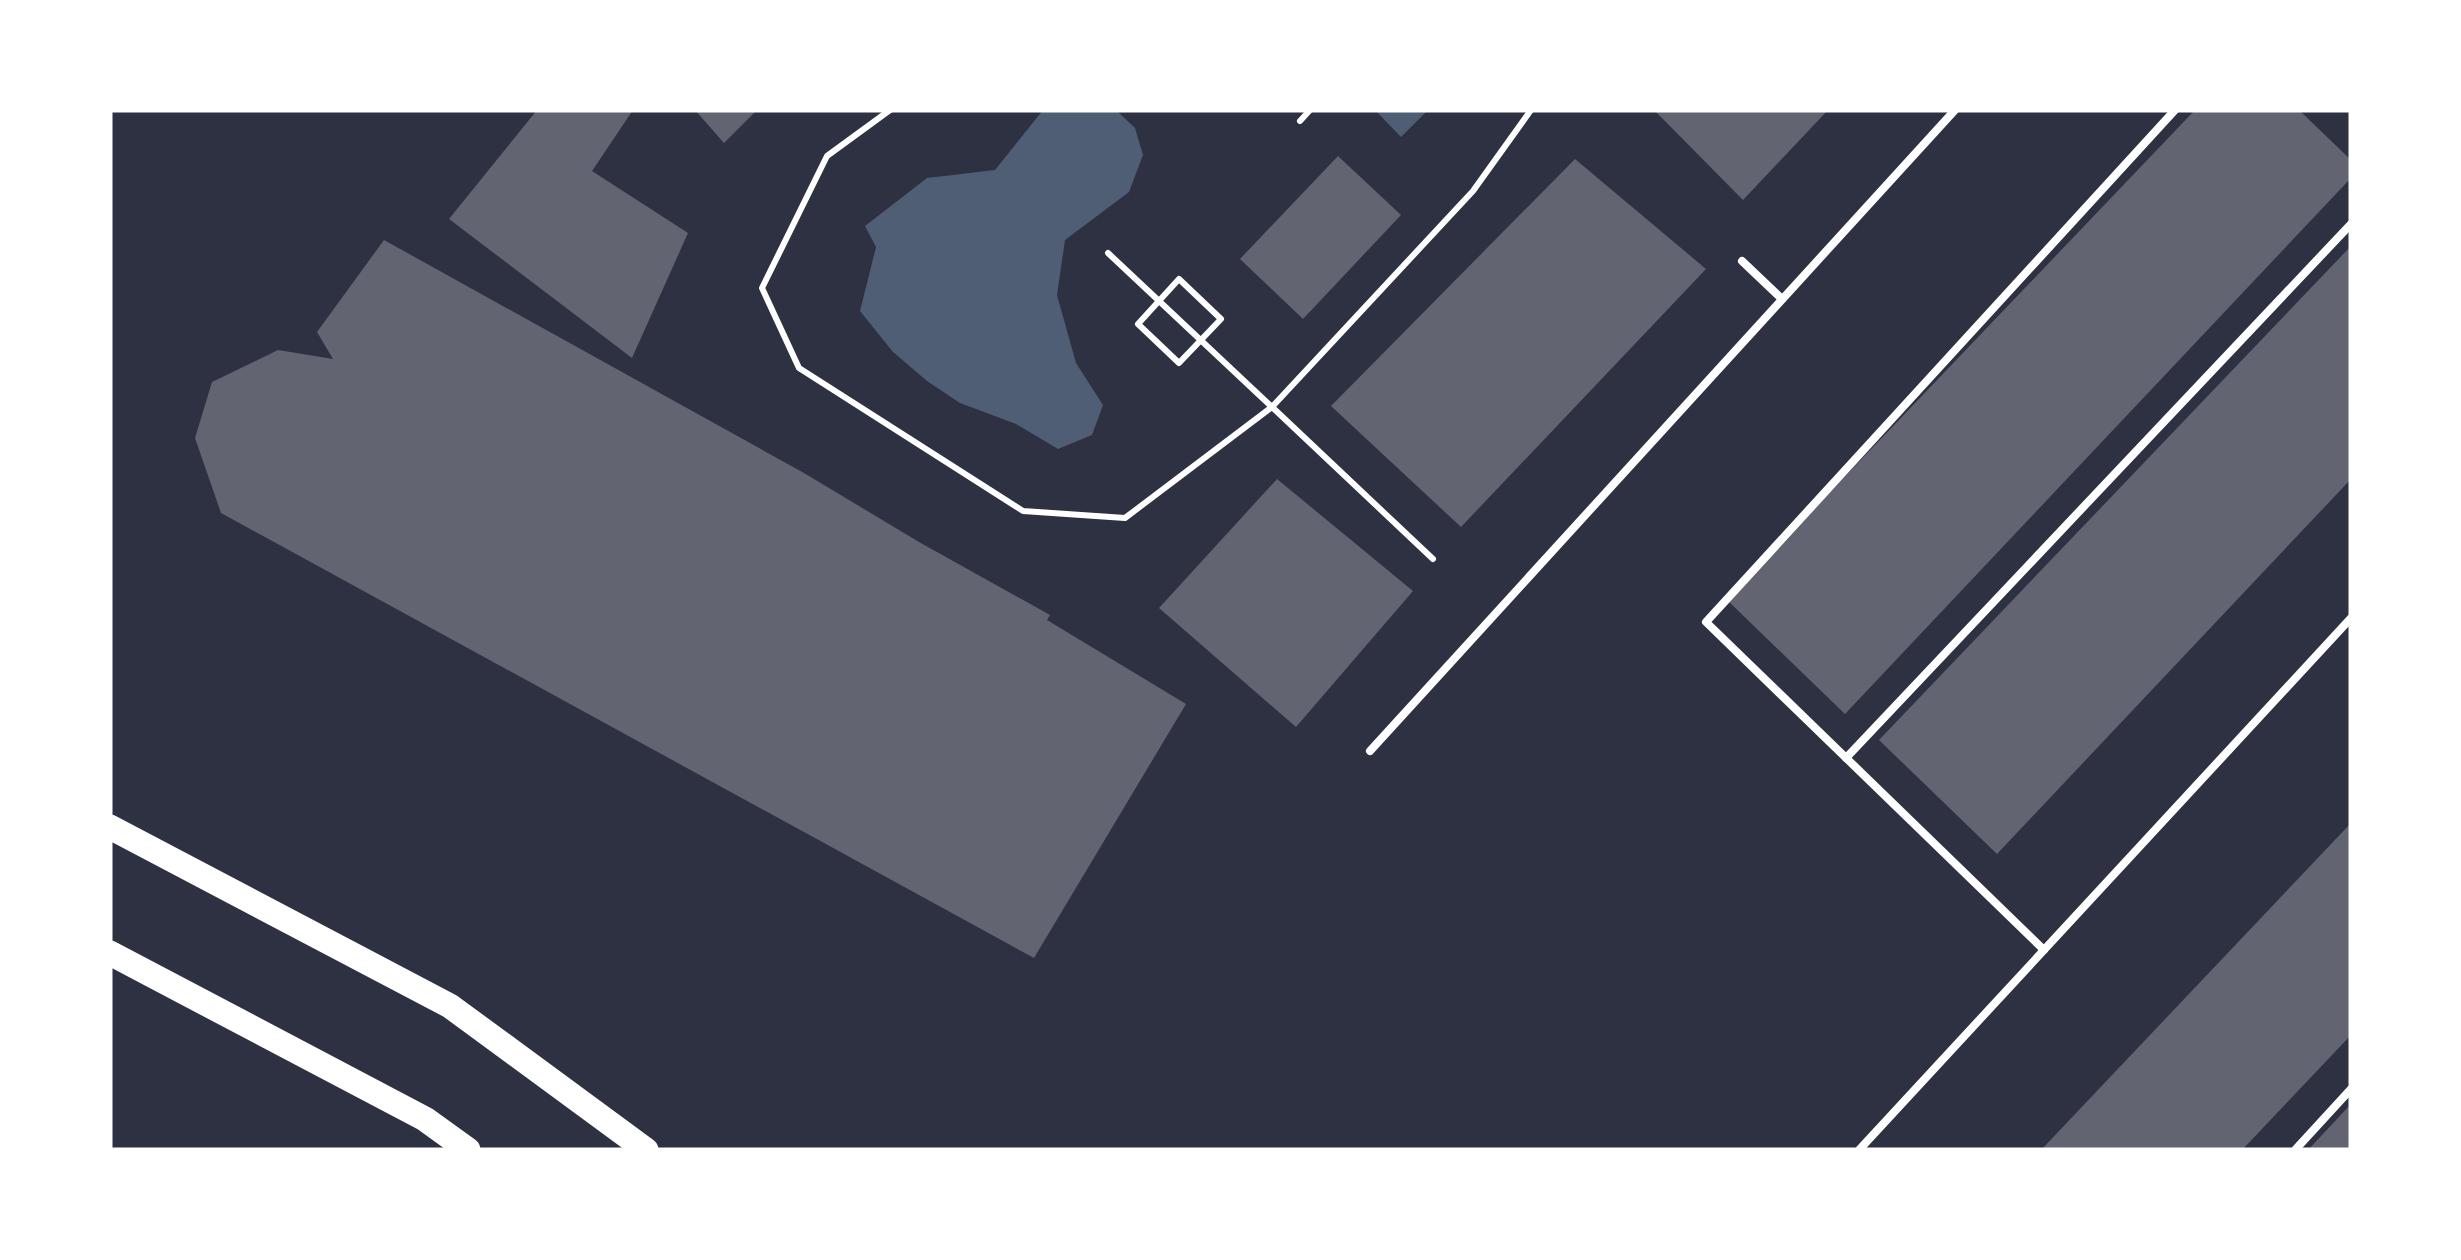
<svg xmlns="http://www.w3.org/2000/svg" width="2461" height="1260" viewBox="0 0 2461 1260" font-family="Arial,sans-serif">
<rect width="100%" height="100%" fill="#2d3142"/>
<g fill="#4f5d75">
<path d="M1043 110H1116L1135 128 1143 155 1129 192 1065 240 1057 295 1076 363 1103 405 1092 435 1058 449 1016 424 960 403 927 381 893 352 860 311 876 247 865 226 927 178 995 170Z"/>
<path d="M1375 110H1428L1401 137Z"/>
</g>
<g fill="#626471">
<path d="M537 110H633L592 171 688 233 632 358 449 219Z"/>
<path d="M695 110H757L724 143Z"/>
<path d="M1654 110H1828L1743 200Z"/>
<path d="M2195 110H2299L2351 160V178L1845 714 1727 600Z"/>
<path d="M1338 156 1401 215 1303 319 1240 259Z"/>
<path d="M1575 159 1706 269 1461 527 1331 406Z"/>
<path d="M384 240 804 473 919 542 1050 615 1047 620 1186 704 1034 958 221 513 195 438 212 382 278 350 333 359 317 332Z"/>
<path d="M2351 246V479L1997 854 1879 740Z"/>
<path d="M1277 479 1413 591 1296 727 1159 608Z"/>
<path d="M2351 823V1035L2242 1150H2041Z"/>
<path d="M2351 1104V1150H2308Z"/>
</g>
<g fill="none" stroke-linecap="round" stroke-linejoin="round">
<g stroke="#fff" stroke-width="6">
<path d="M890 110 827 156 762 288 799 368 1023 511 1125 518 1272 407 1108 253"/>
<path d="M1300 121 1310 110"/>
<path d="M1179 279 1221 319 1179 363 1138 324Z"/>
<path d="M1433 559 1272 407 1473 191 1531 110"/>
</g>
<g stroke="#fff" stroke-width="8">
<path d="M1742 261 1782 299"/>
<path d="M1370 751 1955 110"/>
<path d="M1846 758 2351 224"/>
<path d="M2044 950 1706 622 2175 110"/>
<path d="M1859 1150 2351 618"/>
<path d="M2295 1150 2351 1089"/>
</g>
<g stroke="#fff" stroke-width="25">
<path d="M110 827 450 1006 646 1150"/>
<path d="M110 953 425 1119 468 1150"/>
</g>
</g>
<rect width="2461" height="1260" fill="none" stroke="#ffffff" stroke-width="225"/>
</svg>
